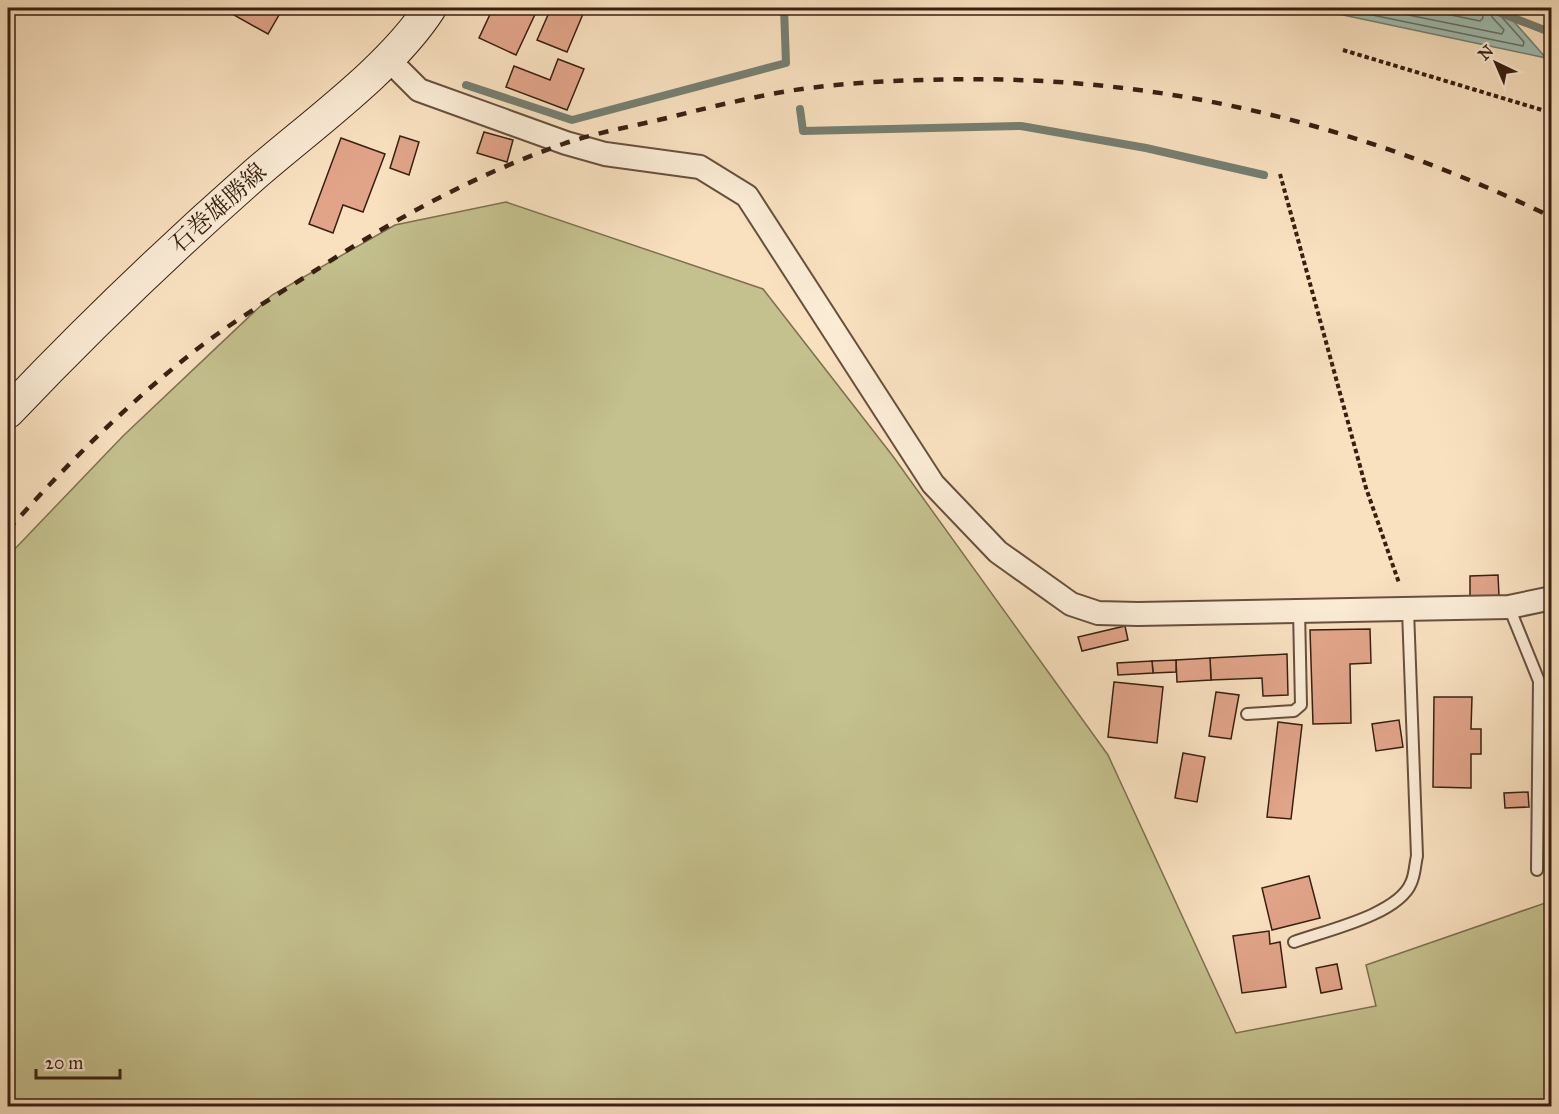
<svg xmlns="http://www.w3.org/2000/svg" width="1559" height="1114" viewBox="0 0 1559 1114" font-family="'IM FELL Great Primer','Noto Serif JP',serif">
<rect width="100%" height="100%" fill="#f9e1c0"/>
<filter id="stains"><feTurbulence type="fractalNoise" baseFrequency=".00333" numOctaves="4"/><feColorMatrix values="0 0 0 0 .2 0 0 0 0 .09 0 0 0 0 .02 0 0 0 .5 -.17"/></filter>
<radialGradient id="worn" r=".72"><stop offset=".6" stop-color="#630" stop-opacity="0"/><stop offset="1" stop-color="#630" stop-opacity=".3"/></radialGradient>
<path fill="#c4c18e" stroke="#7e7050" stroke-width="1.5" d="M506 202 763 289 892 455 1108 755 1236 1033 1376 1006 1366 965 1551 901V1106H8V556L123 436 272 295 395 225Z"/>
<path fill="#9ebeb2" stroke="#757f72" stroke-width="1.5" d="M1310 8H1502L1546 58Z"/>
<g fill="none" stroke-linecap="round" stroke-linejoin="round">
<g stroke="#6b6f62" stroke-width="1.5">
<path d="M1338 8 1523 46 1524 42 1499 14 1498 8"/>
<path d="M1374 8 1502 34 1504 30 1492 17 1490 8"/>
<path d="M1417 8 1480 21 1483 18 1481 8"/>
</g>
<g stroke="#757f72" stroke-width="8">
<path d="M1488 8 1552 33"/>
<path d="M466 85 572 120 786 63 784 8"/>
<path d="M800 109 803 131 1021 126 1146 148 1264 175"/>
</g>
</g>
<g fill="#e1a489" stroke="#382011" stroke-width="1.5">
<path d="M226 8H283L268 34 225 10Z"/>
<path d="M493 8H538L516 55 479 38Z"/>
<path d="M551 8H568L583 14 567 52 537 40Z"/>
<path d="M558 59 584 69 567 110 506 87 514 66 550 80Z"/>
<path d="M484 132 513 140 507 162 477 153Z"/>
<path d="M400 136 419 142 409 175 390 168Z"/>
<path d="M341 138 385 154 363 212 343 205 333 233 309 224Z"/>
<path d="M1498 575 1499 596 1470 597V576Z"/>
<path d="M1125 626 1128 640 1082 651 1078 637Z"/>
<path d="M1370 629 1371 663 1350 664 1351 723 1313 724 1310 630Z"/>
<path d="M1287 654 1288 695 1263 696 1262 678 1211 680 1210 658Z"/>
<path d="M1210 658 1211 680 1177 682 1176 660Z"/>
<path d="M1176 660V672L1153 673 1152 661Z"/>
<path d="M1152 661 1153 673 1118 675 1117 663Z"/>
<path d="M1114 682 1163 687 1157 743 1108 737Z"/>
<path d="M1216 692 1239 695 1231 739 1209 736Z"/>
<path d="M1434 697H1472L1471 729H1481V754H1471V788L1433 787Z"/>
<rect x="1548" y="709" width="4" height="48"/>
<path d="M1399 720 1403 747 1376 751 1372 724Z"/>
<path d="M1278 722 1302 725 1291 819 1267 817Z"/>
<path d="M1183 753 1205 757 1197 802 1175 798Z"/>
<path d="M1528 792 1529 807 1505 808 1504 793Z"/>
<path d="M1309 876 1320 918 1272 930 1262 888Z"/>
<path d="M1269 931 1270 944 1280 942 1286 987 1242 993 1233 936Z"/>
<path d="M1337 964 1342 989 1321 993 1316 968Z"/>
</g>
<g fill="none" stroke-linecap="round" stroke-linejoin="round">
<defs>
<g id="service">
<path d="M1509 607 1539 681 1537 870"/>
<path d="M1247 714 1294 711 1301 705 1299 610"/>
<path d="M1294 942C1324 931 1398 915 1411 883 1415 875 1415 864 1417 856L1408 610"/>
</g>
<path id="minor" d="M388 59 419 90 566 143 605 154 700 167 747 196 933 484 998 552 1071 604 1098 613 1138 614 1509 607 1552 598"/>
<path id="secondary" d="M8 412C86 330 168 251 253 176 309 127 391 69 430 8"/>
</defs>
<use href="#service" stroke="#68503d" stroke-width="14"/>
<use href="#minor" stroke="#68503d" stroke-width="26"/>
<use href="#secondary" stroke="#382011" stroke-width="34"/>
<g stroke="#382011" stroke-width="4" stroke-dasharray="4.5 3" stroke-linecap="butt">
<path d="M1343 50 1552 113"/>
<path d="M1280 174 1366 488 1399 583"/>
</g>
<use href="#service" stroke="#fbecd6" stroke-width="10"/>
<use href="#minor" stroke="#fbecd6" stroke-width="22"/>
<use href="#secondary" stroke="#fbecd6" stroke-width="32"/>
<path stroke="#382011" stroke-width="4.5" stroke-dasharray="10 10" stroke-linecap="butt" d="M8 530C64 467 125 406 192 353 230 323 272 298 313 272 391 221 474 175 563 144 598 132 635 126 671 117 710 107 748 98 788 91 833 84 879 81 924 80 1149 72 1350 120 1552 217"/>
</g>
<g text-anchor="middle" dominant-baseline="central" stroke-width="4.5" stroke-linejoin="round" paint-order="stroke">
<g font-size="24" fill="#382011" stroke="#fbecd6">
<text transform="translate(218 208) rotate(-42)">石巻雄勝線</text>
</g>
</g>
<rect width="1559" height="1114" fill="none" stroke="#f9e1c0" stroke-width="30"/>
<rect x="9" y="9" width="1541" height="1096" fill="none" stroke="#382011" stroke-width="3"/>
<rect x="15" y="15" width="1529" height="1084" fill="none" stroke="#382011" stroke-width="1.5"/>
<g transform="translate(1496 63) rotate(316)" stroke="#fbecd6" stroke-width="4.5" paint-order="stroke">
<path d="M0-4.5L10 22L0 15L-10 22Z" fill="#382011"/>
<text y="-9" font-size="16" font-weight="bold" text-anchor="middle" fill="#382011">N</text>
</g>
<path d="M36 1069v9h84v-9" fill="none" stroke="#382011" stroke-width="3"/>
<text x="45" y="1069" font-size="18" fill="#382011" stroke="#fbecd6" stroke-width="4.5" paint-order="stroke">20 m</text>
<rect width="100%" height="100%" filter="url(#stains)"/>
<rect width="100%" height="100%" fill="url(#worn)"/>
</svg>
